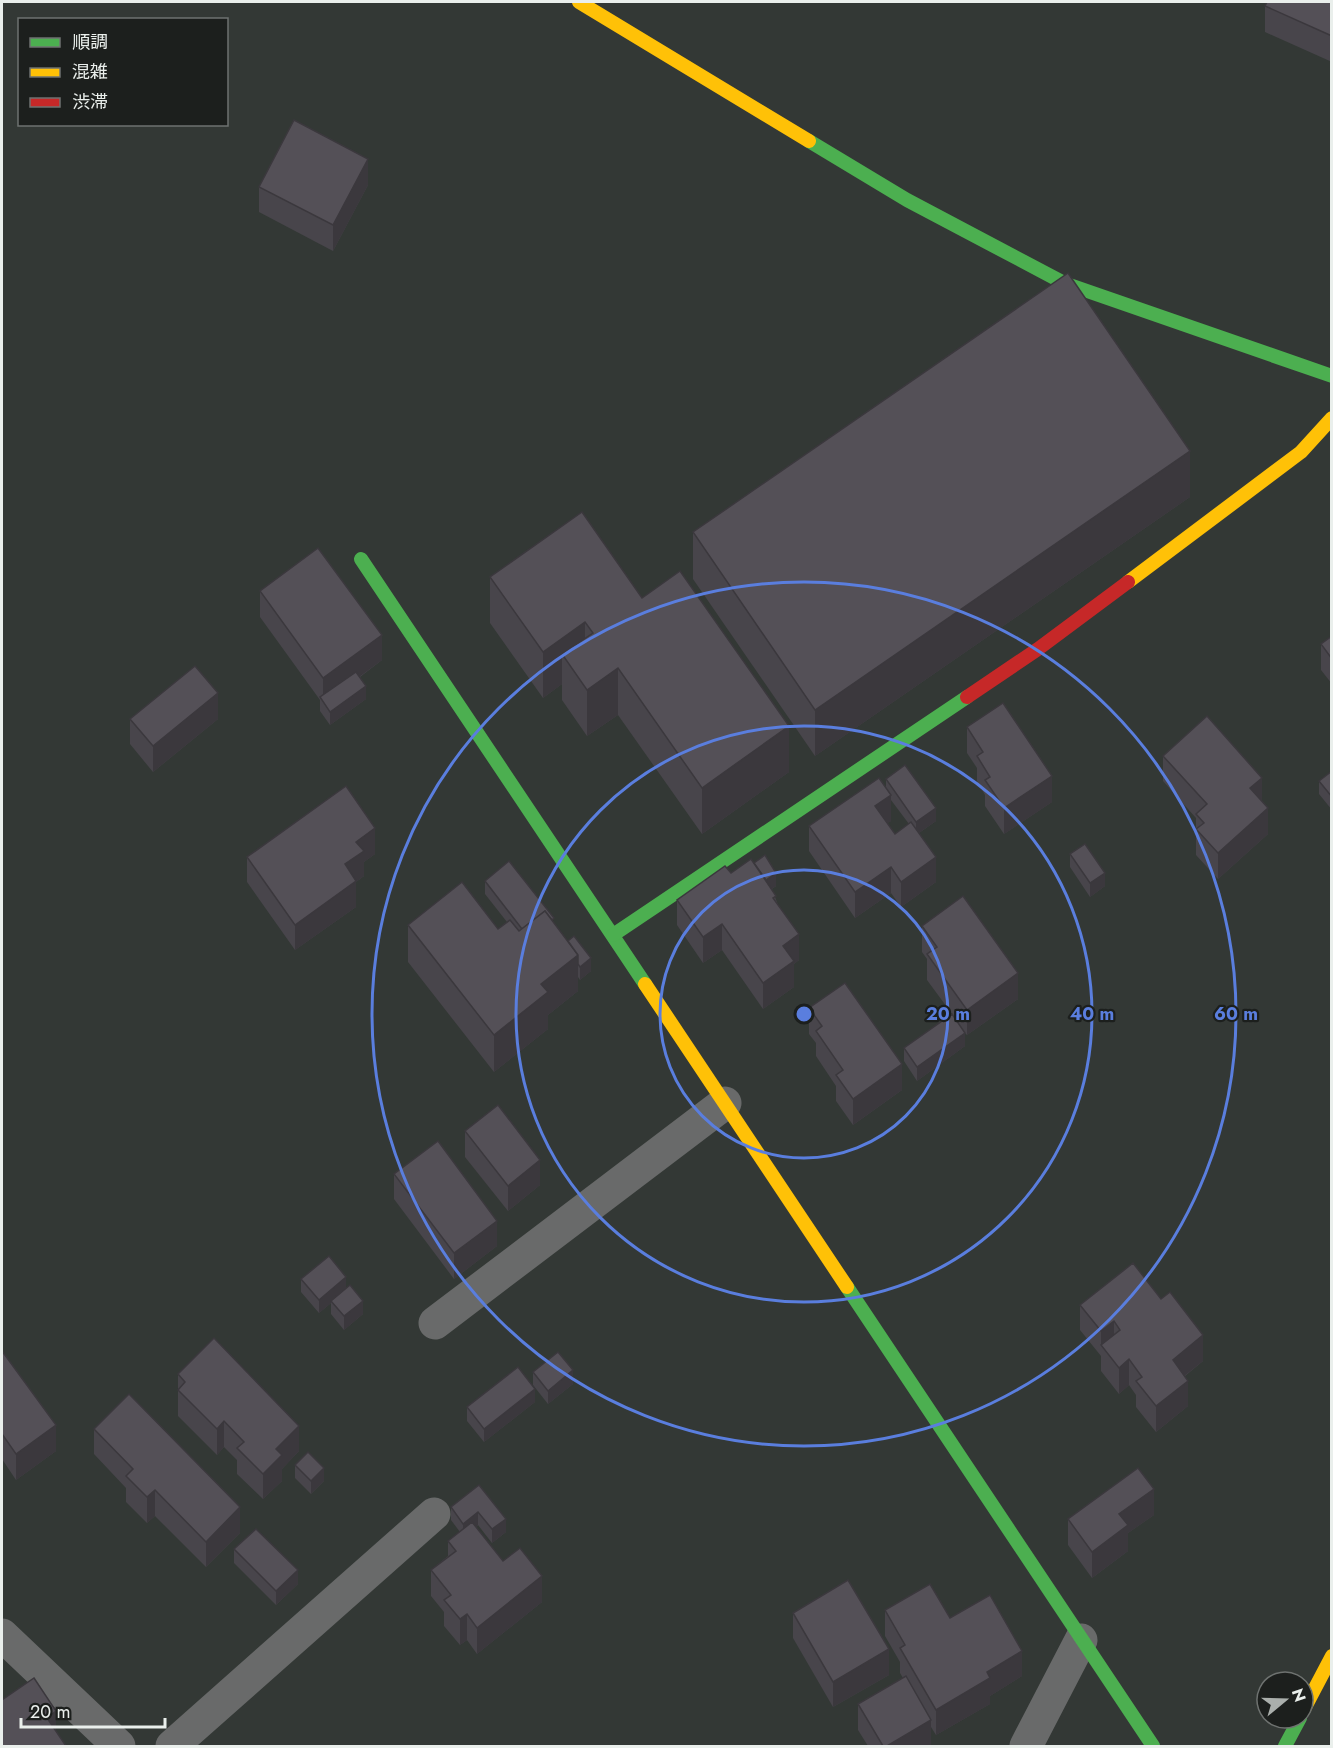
<svg xmlns="http://www.w3.org/2000/svg" width="1333" height="1748" viewBox="0 0 1333 1748" font-family="Jost,'Noto Sans JP',sans-serif">
<rect width="100%" height="100%" fill="#333835"/>
<g fill="none" stroke-linecap="round" stroke-linejoin="round">
<g stroke="#696a6a" stroke-width="33">
<path d="M435 1323 725 1103"/>
<path d="M2 1635 119 1746"/>
<path d="M172 1746 434 1514"/>
<path d="M1026 1746 1081 1640"/>
</g>
<g stroke="#4caf50" stroke-width="14">
<path d="M809 141 907 200 1064 283 1332 376"/>
<path d="M361 559 645 984"/>
<path d="M613 935 967 697"/>
<path d="M847 1287 1153 1746"/>
<path d="M1285 1746 1300 1718"/>
</g>
<g stroke="#ffc107" stroke-width="14">
<path d="M579 2 809 141"/>
<path d="M1128 582 1301 452 1332 418"/>
<path d="M645 984 847 1287"/>
<path d="M1303 1711 1332 1656"/>
</g>
<path stroke="#c62828" stroke-width="14" d="M967 697 1038 649 1128 582"/>
</g>
<g fill="#48454b" fill-rule="evenodd">
<path d="M1332 2V62L1265 32V6Z"/>
<path d="M368 185 333 251 259 212V187Z"/>
<path d="M1190 497 815 756 693 579V532Z"/>
<path d="M490 577 642 598 789 772 702 834 618 715 587 736 562 700V684L543 698 490 623Z"/>
<path d="M260 591 382 660 360 677 366 699 330 725 320 711V700L260 617Z"/>
<path d="M1332 636V684L1321 670V644Z"/>
<path d="M130 719H218L153 772 130 744Z"/>
<path d="M967 727 1052 802 1004 834 985 806V795L977 781V768L967 753Z"/>
<path d="M1163 756 1262 801 1268 834 1218 879 1196 855V818L1163 781Z"/>
<path d="M1332 771V810L1319 794V781Z"/>
<path d="M886 779 936 821 919 833 936 882 901 907 891 893 855 918 809 851V826L886 787ZM891 800 909 824 895 834 887 823 891 821Z"/>
<path d="M375 854 364 862V876L356 882V907L295 950 247 882V857Z"/>
<path d="M1070 854 1105 886 1090 897 1070 867Z"/>
<path d="M754 863 776 886 772 889 799 960 794 964V987L763 1009 722 950 703 963 677 925V900L731 873 754 865Z"/>
<path d="M485 881 554 924 591 971 580 980 578 977V991L548 1015V1029L494 1072 408 962V925L498 929 507 922 485 894Z"/>
<path d="M922 926 1018 999 967 1035 965 1033V1046L917 1081 904 1061V1048L952 1014 927 980V959L922 952Z"/>
<path d="M809 1008 902 1090 853 1125 836 1101V1086L816 1056V1043L809 1034Z"/>
<path d="M465 1131 540 1185 508 1211 465 1157Z"/>
<path d="M394 1174 497 1246 454 1279 394 1199Z"/>
<path d="M301 1279 346 1288 363 1314 344 1330 331 1314V1303L319 1313 301 1292Z"/>
<path d="M1080 1305 1203 1361 1185 1376 1188 1406 1156 1432 1136 1407V1395L1129 1385 1119 1394 1101 1371V1356L1080 1330Z"/>
<path d="M2 1351 56 1451 16 1480 2 1459Z"/>
<path d="M533 1372 573 1384 548 1404 533 1385Z"/>
<path d="M178 1374 299 1451 282 1469V1481L263 1499 237 1474V1460L224 1447 217 1455 178 1416Z"/>
<path d="M535 1402 484 1442 467 1421V1407Z"/>
<path d="M94 1429 240 1533 206 1567 155 1516 147 1523 126 1502V1488L94 1454Z"/>
<path d="M295 1465 324 1481 311 1494 295 1478Z"/>
<path d="M479 1485 506 1532 492 1543 478 1525 476 1527 503 1561 542 1602 477 1654 467 1640 460 1645 444 1626V1612L431 1596V1570L448 1556V1541L460 1532 451 1520V1507Z"/>
<path d="M1154 1515 1128 1533V1551L1092 1578 1068 1545V1519Z"/>
<path d="M234 1549 298 1584 276 1605 234 1563Z"/>
<path d="M885 1610 950 1618 1022 1676 990 1696V1704L936 1735 931 1727V1746H868L858 1730V1704L903 1678 900 1673V1662L885 1636Z"/>
<path d="M793 1613 889 1675 833 1707 793 1638Z"/>
</g>
<g fill="#3b383d">
<path d="M368 159V185L333 251V225Z"/>
<path d="M1190 451V497L815 756V710Z"/>
<path d="M585 622V668L562 654V684L543 698V652Z"/>
<path d="M382 635V660L324 703 323 701V678Z"/>
<path d="M618 668V715L587 736V690Z"/>
<path d="M366 686V699L330 725V712Z"/>
<path d="M218 693V719L153 772V746Z"/>
<path d="M789 726V772L702 834V788Z"/>
<path d="M1052 776V802L1004 834V808Z"/>
<path d="M1262 778V803L1250 788Z"/>
<path d="M891 795V821L875 832V806Z"/>
<path d="M936 808V821L916 835V822Z"/>
<path d="M1268 808V834L1218 879V853Z"/>
<path d="M375 828V854L364 862V876L356 882V907L295 950V925L345 864 356 842Z"/>
<path d="M936 857V882L901 907V882Z"/>
<path d="M891 867V893L855 918V892Z"/>
<path d="M776 873V886L766 893V880Z"/>
<path d="M1105 873V886L1090 897V883Z"/>
<path d="M722 924V950L703 963V937Z"/>
<path d="M799 934V960L794 964V987L763 1009V983L783 946Z"/>
<path d="M578 955V991L548 1015V1029L494 1072V1035L541 984Z"/>
<path d="M591 958V971L580 980V967Z"/>
<path d="M1018 973V999L967 1035V1010Z"/>
<path d="M965 1033V1046L917 1081V1067Z"/>
<path d="M902 1064V1090L853 1125V1099Z"/>
<path d="M540 1160V1185L508 1211V1186Z"/>
<path d="M497 1221V1246L454 1279V1253Z"/>
<path d="M346 1277V1290L331 1301V1303L319 1313V1300Z"/>
<path d="M363 1301V1314L344 1330V1316Z"/>
<path d="M1114 1321V1347L1101 1345V1331Z"/>
<path d="M1203 1335V1361L1173 1385V1360Z"/>
<path d="M1129 1359V1385L1119 1394V1368Z"/>
<path d="M573 1370V1384L548 1404V1391Z"/>
<path d="M1188 1381V1406L1156 1432V1406Z"/>
<path d="M535 1389V1402L484 1442V1429Z"/>
<path d="M224 1421V1447L217 1455V1429Z"/>
<path d="M56 1425V1451L16 1480V1454Z"/>
<path d="M299 1426V1451L282 1469V1481L263 1499V1474L276 1449Z"/>
<path d="M324 1468V1481L311 1494V1481Z"/>
<path d="M1154 1489V1515L1128 1533V1551L1092 1578V1552L1119 1514Z"/>
<path d="M155 1490V1516L147 1523V1497Z"/>
<path d="M240 1507V1533L206 1567V1542Z"/>
<path d="M478 1512V1525L463 1537V1524Z"/>
<path d="M506 1519V1532L492 1543V1529Z"/>
<path d="M298 1570V1584L276 1605V1591Z"/>
<path d="M542 1576V1602L477 1654V1628Z"/>
<path d="M467 1614V1640L460 1645V1619Z"/>
<path d="M889 1649V1675L833 1707V1682Z"/>
<path d="M1022 1651V1676L990 1696V1704L936 1735V1710L987 1672Z"/>
<path d="M56 1711V1737L47 1718Z"/>
<path d="M931 1720V1746H887Z"/>
</g>
<g fill="#545057" stroke="#3b383d" stroke-width="1.5">
<path d="M1267 2H1332V36L1265 6Z"/>
<path d="M294 120 368 159 333 225 259 187Z"/>
<path d="M1068 273 1190 451 815 710 693 532Z"/>
<path d="M582 512 642 598 680 571 789 726 702 788 618 668 587 690 562 654 593 633 585 622 543 652 490 577Z"/>
<path d="M318 548 382 635 323 678 260 591Z"/>
<path d="M1332 636V659L1321 644Z"/>
<path d="M195 666 218 693 153 746 130 719Z"/>
<path d="M356 672 366 686 330 712 320 697Z"/>
<path d="M1003 703 1052 776 1004 808 985 780 990 777 977 756 983 752 967 727Z"/>
<path d="M1207 716 1262 778 1250 788 1268 808 1218 853 1196 829 1204 823 1196 814 1207 804 1163 756Z"/>
<path d="M905 765 936 808 916 822 886 779Z"/>
<path d="M1332 771V797L1319 781Z"/>
<path d="M879 778 891 795 875 806 895 834 911 822 936 857 901 882 891 867 855 892 809 826Z"/>
<path d="M346 786 375 828 356 842 364 851 345 864 356 881 295 925 247 857Z"/>
<path d="M1085 844 1105 873 1090 883 1070 854Z"/>
<path d="M765 855 776 873 766 880 754 863Z"/>
<path d="M751 859 776 896 773 898 799 934 783 946 794 961 763 983 722 924 703 937 677 900 725 866 731 873Z"/>
<path d="M509 861 554 918 552 920 545 911 522 929 485 881Z"/>
<path d="M462 882 498 929 510 920 519 931 545 911 578 955 541 984 548 992 494 1035 408 925Z"/>
<path d="M963 896 1018 973 967 1010 927 954 937 947 922 926Z"/>
<path d="M574 936 591 958 580 967 578 964V955L568 941Z"/>
<path d="M845 983 902 1064 853 1099 836 1075 843 1070 816 1031 822 1026 809 1008Z"/>
<path d="M952 1014 965 1033 917 1067 904 1048Z"/>
<path d="M498 1105 540 1160 508 1186 465 1131Z"/>
<path d="M438 1141 497 1221 454 1253 394 1174Z"/>
<path d="M329 1256 346 1277 319 1300 301 1279Z"/>
<path d="M1133 1263 1161 1299 1170 1292 1203 1335 1173 1360 1188 1381 1156 1406 1136 1381 1142 1377 1129 1359 1119 1368 1101 1345 1120 1330 1114 1321 1101 1331 1080 1305Z"/>
<path d="M350 1285 363 1301 344 1316 331 1301Z"/>
<path d="M214 1338 299 1426 276 1449 282 1455 263 1474 237 1448 244 1442 224 1421 217 1429 178 1390 185 1382 178 1374Z"/>
<path d="M2 1351 56 1425 16 1454 2 1434Z"/>
<path d="M558 1352 573 1370 548 1391 533 1372Z"/>
<path d="M518 1367 535 1389 484 1429 467 1407Z"/>
<path d="M129 1394 240 1507 206 1542 155 1490 147 1497 126 1476 133 1469 94 1429Z"/>
<path d="M308 1452 324 1468 311 1481 295 1465Z"/>
<path d="M1138 1468 1154 1489 1119 1514 1128 1525 1092 1552 1068 1519Z"/>
<path d="M479 1485 506 1519 492 1529 478 1512 463 1524 451 1507Z"/>
<path d="M472 1522 503 1561 520 1548 542 1576 477 1628 467 1614 460 1619 444 1600 451 1595 431 1570 456 1551 448 1541Z"/>
<path d="M256 1529 298 1570 276 1591 234 1549Z"/>
<path d="M848 1580 889 1649 833 1682 793 1613Z"/>
<path d="M930 1584 950 1618 990 1595 1022 1651 987 1672 990 1678 936 1710 900 1648 905 1645 885 1610Z"/>
<path d="M906 1676 931 1720 887 1746H883L858 1704Z"/>
<path d="M34 1678 56 1711 47 1718 66 1746H2V1700Z"/>
</g>
<g fill="none" stroke="#5a7ede" stroke-width="3">
<circle cx="804" cy="1014" r="144"/>
<circle cx="804" cy="1014" r="288"/>
<circle cx="804" cy="1014" r="432"/>
</g>
<circle cx="804" cy="1014" r="9" fill="#5a7ede" stroke="#1c1f1d" stroke-width="3"/>
<g font-size="18" text-anchor="middle" font-weight="bold" fill="#5a7ede" stroke="#1c1f1d" stroke-width="4.5" stroke-linejoin="round" paint-order="stroke">
<text x="948" y="1020">20 m</text>
<text x="1092" y="1020">40 m</text>
<text x="1236" y="1020">60 m</text>
</g>
<rect width="1333" height="1748" fill="none" stroke="#eaefec" stroke-width="6"/>
<rect x="18" y="18" width="210" height="108" fill="#1c1f1d" stroke="#6e7270" stroke-width="1.5"/>
<rect x="30" y="38" width="30" height="9" fill="#4caf50" stroke="#6e7270" stroke-width="1.5"/>
<text x="72" y="48" font-size="18" fill="#eaefec">順調</text>
<rect x="30" y="68" width="30" height="9" fill="#ffc107" stroke="#6e7270" stroke-width="1.5"/>
<text x="72" y="78" font-size="18" fill="#eaefec">混雑</text>
<rect x="30" y="98" width="30" height="9" fill="#c62828" stroke="#6e7270" stroke-width="1.5"/>
<text x="72" y="108" font-size="18" fill="#eaefec">渋滞</text>
<g transform="translate(1285 1700) rotate(71)"><circle r="28" fill="#1c1f1d" stroke="#6e7270" stroke-width="1.5"/>
<path d="M0-4.5L10 22L0 15L-10 22Z" fill="#aaafac"/>
<text y="-9" font-size="16" font-weight="bold" text-anchor="middle" fill="#eaefec">N</text>
</g>
<path d="M21 1718v9h144v-9" fill="none" stroke="#eaefec" stroke-width="3"/>
<text x="30" y="1718" font-size="18" fill="#eaefec" stroke="#1c1f1d" stroke-width="4.5" paint-order="stroke">20 m</text>
</svg>
